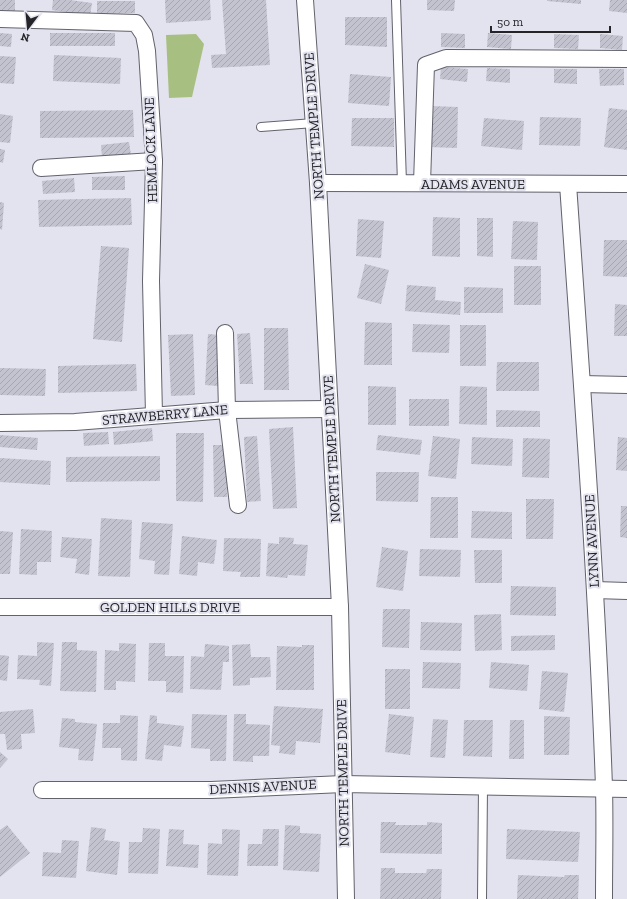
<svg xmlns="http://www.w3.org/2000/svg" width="627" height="899" viewBox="0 0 627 899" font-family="'Zilla Slab',serif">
<defs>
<pattern id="building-hatch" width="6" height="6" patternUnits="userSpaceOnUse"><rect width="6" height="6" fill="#c3c3cf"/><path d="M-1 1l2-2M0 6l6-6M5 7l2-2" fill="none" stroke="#a7a7b2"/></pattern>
</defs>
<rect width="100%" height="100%" fill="#e3e3ef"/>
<path fill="#a7c081" d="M196 34 204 44 192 97 169 98 166 35Z"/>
<g fill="url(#building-hatch)">
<rect x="0" y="0" width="15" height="12"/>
<path d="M53 0H70L92 3 90 16 52 10Z"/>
<path d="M165 0H210L211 20 166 23Z"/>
<path d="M222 0H266L270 65 212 68 211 55 226 54Z"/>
<path d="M427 0H455L454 11 427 10Z"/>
<path d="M547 0H581V4L547 1Z"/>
<path d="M610 0H627V13L609 11Z"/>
<path d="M97 1H135V13L97 14Z"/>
<path d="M345 17H387V47L345 45Z"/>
<path d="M0 33 12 34 11 47 0 46Z"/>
<rect x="50" y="33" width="65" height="13"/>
<path d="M441 33 465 34V48L441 47Z"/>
<path d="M488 33 512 35 511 49 487 47Z"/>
<path d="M554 34 579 35 578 49 554 48Z"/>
<path d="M600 34 623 36 622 50 600 48Z"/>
<path d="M54 55 121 58 120 84 53 81Z"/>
<path d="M0 56 16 57 14 84 0 83Z"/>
<path d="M441 67 468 69 467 82 440 79Z"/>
<path d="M487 68 510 69V83L486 81Z"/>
<path d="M554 69H577V84L554 83Z"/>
<path d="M599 69H624V85L600 86Z"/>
<path d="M350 74 391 77 389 106 348 103Z"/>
<path d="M431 106 458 107 457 148 429 147Z"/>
<path d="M609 108 627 110V150L604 147Z"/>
<path d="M133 110 134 137 40 138V111Z"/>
<path d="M0 114 13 116 10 143 0 142Z"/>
<path d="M540 117 581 118 580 146 539 145Z"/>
<path d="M352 118H394V147L351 146Z"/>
<path d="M484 118 524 121 522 150 481 146Z"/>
<path d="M129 142 131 155 102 158 101 145Z"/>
<path d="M0 149 5 150 3 163 0 162Z"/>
<path d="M125 176V190H92V177Z"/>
<path d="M74 178 75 192 43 194 42 181Z"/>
<path d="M131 198 132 225 39 227 38 200Z"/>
<path d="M0 202 4 203 2 230 0 229Z"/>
<path d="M433 217 460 218V257L432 256Z"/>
<path d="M477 218H493V257L477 256Z"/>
<path d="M358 219 384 221 381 258 356 256Z"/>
<path d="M513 221 538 222 537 260 511 259Z"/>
<path d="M604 240H627V277L603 276Z"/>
<path d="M101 246 129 248 122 342 93 339Z"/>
<path d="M365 264 389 270 381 304 357 298Z"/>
<rect x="514" y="266" width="27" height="39"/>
<path d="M407 285 436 287 435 300 461 302 460 315 405 311Z"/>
<path d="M464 287 503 288V313H464Z"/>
<path d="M615 304 627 305V336H614Z"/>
<path d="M365 322 392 323V365H364Z"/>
<path d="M413 324 450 325 449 353 412 352Z"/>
<rect x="460" y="325" width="26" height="41"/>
<path d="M264 328H288L289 390H264Z"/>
<path d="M250 333 253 384H240L237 334Z"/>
<path d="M193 334 195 395 171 396 168 335Z"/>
<path d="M208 334 221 335 218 386 205 385Z"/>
<path d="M497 362H539V391H496Z"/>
<path d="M136 364 137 391 58 393V366Z"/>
<path d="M0 368 46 369 45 396 0 395Z"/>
<path d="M368 386 396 387V425H368Z"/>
<path d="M460 386 487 387V425L459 424Z"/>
<rect x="409" y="399" width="40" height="27"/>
<path d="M496 410 540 411V427H496Z"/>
<path d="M293 427 297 508 273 509 269 429Z"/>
<path d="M152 428 153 441 114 445 113 432Z"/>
<path d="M108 432 109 444 84 446 83 433Z"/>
<path d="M176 433H204L203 502 176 501Z"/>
<path d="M0 435 38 438 37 450 0 447Z"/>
<path d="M378 435 422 440 420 455 376 450Z"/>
<path d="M257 436 261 501 247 502 244 437Z"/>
<path d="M433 436 460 439 456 479 428 476Z"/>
<path d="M472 437 513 439 512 466 471 464Z"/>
<path d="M618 437 627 438V471L616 470Z"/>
<path d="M523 438 550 439 549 478 522 477Z"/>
<path d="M213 445H226L227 497H214Z"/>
<path d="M160 456V481L66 482V457Z"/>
<path d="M0 458 51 461 50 485 0 482Z"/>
<path d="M376 472H419L418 502 376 501Z"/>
<path d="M431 497H458V538H430Z"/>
<path d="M526 499H554L553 539H526Z"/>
<path d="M621 506H627V538L620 537Z"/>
<path d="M472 511 512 512V539L471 538Z"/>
<path d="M101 518 132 520 130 577 98 576Z"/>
<path d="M142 522 173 524 169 575 154 574 155 561 139 559Z"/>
<path d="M21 529 52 531 51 562H37V575L19 574Z"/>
<path d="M0 531 13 532 10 574H0Z"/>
<path d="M182 536 217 540 214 564 198 562 197 576 179 574Z"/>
<path d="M62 537 92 539 89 575 75 573 77 559 60 557Z"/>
<path d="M279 537 294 538 293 544 308 545 305 576 288 575 287 578 266 576 268 543 279 544Z"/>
<path d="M224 538 261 539 260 577H240L241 572 223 571Z"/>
<path d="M382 547 408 551 403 591 376 587Z"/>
<path d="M420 549 461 550 460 577 419 576Z"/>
<path d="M474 550H502V583H475Z"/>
<path d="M511 586 556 587V616L510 615Z"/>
<path d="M383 609H410L409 648 382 647Z"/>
<path d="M501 614 502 650 475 651 474 615Z"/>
<path d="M421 622 462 623 461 651 420 650Z"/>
<path d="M555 635V650L511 651V636Z"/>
<path d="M37 642 54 643 51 686 39 685 40 680 17 679 18 655 37 656Z"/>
<path d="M62 642H77V650L97 651 96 692 60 691Z"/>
<path d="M119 643 136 644 135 682 116 681V690H104L105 650 119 651Z"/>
<path d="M149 643H165V656H184L183 693 166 692V681H148Z"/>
<path d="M205 644 229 646V662H223L221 690 190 689 191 656 204 657Z"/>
<path d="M250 644 251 657H270L271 677 250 678V685L233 686 232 645Z"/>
<path d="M302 645H314V690H276L277 646 302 647Z"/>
<path d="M0 655 9 656 7 681 0 680Z"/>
<path d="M423 662 461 663 460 689 422 688Z"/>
<path d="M491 662 529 665 527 691 489 688Z"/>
<rect x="385" y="669" width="25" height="40"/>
<path d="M542 671 568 673 564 712 539 709Z"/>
<path d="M274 706 323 709 320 743 296 741 295 755 279 753 280 746 271 745Z"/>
<path d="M33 709 35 733 21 734 22 749 7 750 5 734H0V712Z"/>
<path d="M192 714 227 715 226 761H210V749L191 748Z"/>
<path d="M234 714H246V724L270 725 269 756H253V762L233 761Z"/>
<path d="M389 714 414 717 410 755 385 752Z"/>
<path d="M120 715 138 716 137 761 121 760V748H102L103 723H120Z"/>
<path d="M150 715 157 716V723L184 726 181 747 164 745 162 761 145 759Z"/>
<path d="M544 716 570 717 569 755H544Z"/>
<path d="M62 718 75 719V722L97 724 93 761 78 760 79 749 59 747Z"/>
<path d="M433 719 448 720 445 758 430 757Z"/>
<path d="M464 720H493L492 757 463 756Z"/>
<path d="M510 720H524V759H509Z"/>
<path d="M0 752 8 759 0 768Z"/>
<path d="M381 822H396L395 825H427V822L442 823V854L380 853Z"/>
<path d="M7 825 30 853 0 877V830Z"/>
<path d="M285 825 300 826V833L321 834 319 872 283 870Z"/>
<path d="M91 827 106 829 104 840 120 842 117 875 86 871Z"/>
<path d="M143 828 160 829 158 874 128 873 129 842H142Z"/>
<path d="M169 829 184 830 183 844 199 845 198 868 166 866Z"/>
<path d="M222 829 240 830 238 876 207 875 208 843 222 844Z"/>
<path d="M263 829H279L278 866H247L248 844H262Z"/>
<path d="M507 829 580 832 578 862 506 859Z"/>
<path d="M62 840 79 841 76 878 42 876 43 852 61 853Z"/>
<path d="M381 868H395V873H426L427 869H442L441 899H380Z"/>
<path d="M518 875 564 877 565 875H579L578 899H517Z"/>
</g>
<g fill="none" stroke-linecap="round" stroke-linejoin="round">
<defs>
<g id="lane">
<path d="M396 0 402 183"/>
<path d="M261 127 314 123"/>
<path d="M482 899 483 786"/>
</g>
<g id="street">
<path d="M305 0 318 183 340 607 346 899"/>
<path d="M0 19 136 23 144 35 147 51 154 161 151 281 154 415"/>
<path d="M41 168 154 161"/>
<path d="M318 183 627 184"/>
<path d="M422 183 426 65 446 58 627 59"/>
<path d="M568 184C582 385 597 586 604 787 605 825 604 862 604 899"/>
<path d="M225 333 227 410 238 505"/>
<path d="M582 384 627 385"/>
<path d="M0 423 75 422 227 410 329 409"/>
<path d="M595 590 627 591"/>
<path d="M0 607H340"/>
<path d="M42 790H211L343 784 627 789"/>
</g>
</defs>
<use href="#lane" stroke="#62626c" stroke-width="10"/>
<use href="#street" stroke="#62626c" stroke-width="18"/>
<use href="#lane" stroke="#fff" stroke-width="8"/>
<use href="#street" stroke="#fff" stroke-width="16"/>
</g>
<g text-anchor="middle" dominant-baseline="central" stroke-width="4" stroke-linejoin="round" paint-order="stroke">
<g font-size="14" fill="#252529" stroke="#e3e3ef">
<text transform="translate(314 126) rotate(-94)">NORTH TEMPLE DRIVE</text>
<text transform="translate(151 150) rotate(-92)">HEMLOCK LANE</text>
<text x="473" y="184">ADAMS AVENUE</text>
<text transform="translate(165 415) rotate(-5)">STRAWBERRY LANE</text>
<text transform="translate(332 449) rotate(-93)">NORTH TEMPLE DRIVE</text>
<text transform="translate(592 541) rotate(-93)">LYNN AVENUE</text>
<text x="170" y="607">GOLDEN HILLS DRIVE</text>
<text transform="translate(343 773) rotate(-91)">NORTH TEMPLE DRIVE</text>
<text transform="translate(263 787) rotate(-3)">DENNIS AVENUE</text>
</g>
</g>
<g transform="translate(28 28) rotate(196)" stroke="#e3e3ef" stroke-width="3" paint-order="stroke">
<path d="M0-3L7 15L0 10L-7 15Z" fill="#252529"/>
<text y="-6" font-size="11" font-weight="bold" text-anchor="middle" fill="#252529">N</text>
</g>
<path d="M491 26v6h119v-6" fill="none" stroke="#252529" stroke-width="2"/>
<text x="497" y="26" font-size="12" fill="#252529" stroke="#e3e3ef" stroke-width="3" paint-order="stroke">50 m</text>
</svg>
